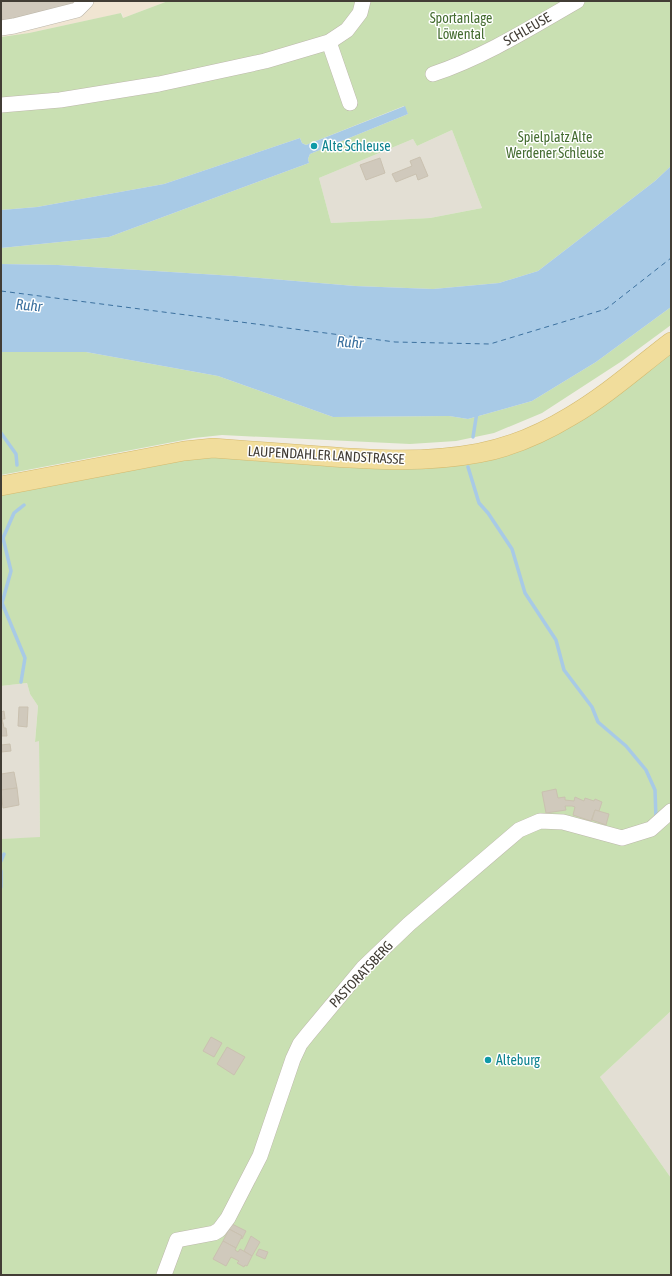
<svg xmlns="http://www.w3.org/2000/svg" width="672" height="1276" viewBox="0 0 672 1276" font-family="'Asap Condensed',sans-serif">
<rect width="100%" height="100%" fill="#f0ede5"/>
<g fill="#e3dfd4">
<path d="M452 130 482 208 430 218 331 223 319 178 413 139 417 146Z"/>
<path d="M27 683 30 694 38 706 35 741H39L40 838 1 839V686Z"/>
<path d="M671 1011V1178L600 1077Z"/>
</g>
<path fill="#f0e5d2" d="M1 1H168L123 18 122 13 29 33 1 37Z"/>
<g fill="#c9e0b2" fill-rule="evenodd">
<path d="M168 1H671V166L655 181 538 271 499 283 433 289 355 286 235 276 58 265 1 264V248L109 237 309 163 308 159 310 154 408 114 404 106 306 145 302 143 300 138 164 184 37 207 1 210V37L29 33 121 13 123 18ZM452 130 482 208 430 218 331 223 319 178 413 139 417 146Z"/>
<path d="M671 307V325L622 361 542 413 494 433 456 441 410 444 222 435 194 438 1 475V352H86L218 376 333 417 449 416 468 419 532 401 596 362Z"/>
<path d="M671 353V1011L600 1077 671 1178V1275H1V839L40 837 39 741 35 742 38 706 30 694 27 683 1 686V494L183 457H492Z"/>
</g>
<g fill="#a8cae6">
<path d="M405 106 408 114 310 154 308 159 309 163 109 237 1 248V210L37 207 164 184 300 138 302 143 306 145Z"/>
<path d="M671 166V307L596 362 532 401 468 419 449 416 333 417 218 376 86 352H1V264L58 265 235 276 355 286 433 289 499 283 538 271 655 181Z"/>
</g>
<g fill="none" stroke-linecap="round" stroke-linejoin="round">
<g stroke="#a8cae6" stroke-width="3.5">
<path d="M1 433 16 454 17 465"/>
<path d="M473 437 477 412"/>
<path d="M468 467 479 503 488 513 512 549 525 593 556 640 564 670 592 707 598 722 626 746 646 770 655 790 656 819"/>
<path d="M21 682 25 658 2 603 11 571 3 538 14 513 24 505"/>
<path d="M1 861 4 854"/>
<path d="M1 871V887"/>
</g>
<path stroke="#3c719f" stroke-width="1" stroke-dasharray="5 4" stroke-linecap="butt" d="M1 291 395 342 490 344 606 309 671 258"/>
</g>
<g fill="#d0c9bc" stroke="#cac1b0">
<path d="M1 1H73V4L2 21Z"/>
<path d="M420 157 428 176 418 180 416 174 396 182 392 174 412 166 410 161Z"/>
<path d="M380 158 385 173 366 180 360 165Z"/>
<path d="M19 707H28L27 727 18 726Z"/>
<path d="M4 711 5 719H2L3 723 1 724V712Z"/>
<path d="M3 723 4 728H6L7 736H1V724Z"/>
<path d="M10 744 11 751 1 752V745Z"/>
<path d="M14 772 17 788 1 790V774Z"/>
<path d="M17 788 19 805 3 808 1 790Z"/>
<path d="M556 789 558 798 565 797V800L574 801 575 797 584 801 585 798 594 801 595 799 602 802 599 811 595 810 591 821 573 815 575 807 572 806H565L566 810 546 813 542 792Z"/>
<path d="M595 810 609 814 606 825 592 820Z"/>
<path d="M211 1037 222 1043 214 1057 203 1051Z"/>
<path d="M227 1047 245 1057 234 1075 217 1064Z"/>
<path d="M232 1224 246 1231 242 1239 241 1238 242 1236 229 1229Z"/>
<path d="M229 1229 242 1236 236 1248 223 1241Z"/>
<path d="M251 1236 260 1242 252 1256 244 1251Z"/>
<path d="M223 1241 236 1248 235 1250 238 1252 240 1249 252 1256 247 1266 245 1265 244 1267 237 1263 239 1261 231 1257 226 1266 213 1259Z"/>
<path d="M259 1249 268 1252 265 1259 256 1255Z"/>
</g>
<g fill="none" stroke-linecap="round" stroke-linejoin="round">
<defs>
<g id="minor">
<path d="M1 28 14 26 77 10 86 1"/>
<path d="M329 42 350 103"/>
<path d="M433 74C484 57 530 28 577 1"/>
<path d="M1 105 60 100 159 84 265 61 329 42 347 30 360 13 363 1"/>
<path d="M164 1275 177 1240 214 1233 219 1230 228 1218 260 1156 293 1059 300 1044 308 1034 363 968 409 924 519 830 540 821 563 822 622 838 651 829 671 811"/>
</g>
<path id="major" d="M1 486 184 451 213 448C249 451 285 453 321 456 373 460 427 463 479 453 511 447 543 433 571 416 607 395 638 367 671 342"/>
</defs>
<use href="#minor" stroke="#bdb8ac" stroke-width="16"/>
<use href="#major" stroke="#d4ba6f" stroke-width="20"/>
<use href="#minor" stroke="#fff" stroke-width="15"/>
<use href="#major" stroke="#f1dd9c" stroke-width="19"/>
</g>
<g fill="#0f9aa8" stroke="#fff" stroke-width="1.5">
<circle cx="314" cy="146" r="4"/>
<circle cx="488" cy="1060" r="4"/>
</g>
<g text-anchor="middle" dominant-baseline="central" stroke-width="3" stroke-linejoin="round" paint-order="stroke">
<g font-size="14" fill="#446c30" stroke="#fff">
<text x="461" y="18">Sportanlage<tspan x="461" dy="16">Löwental</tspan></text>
<text x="555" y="137">Spielplatz Alte<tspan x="555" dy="16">Werdener Schleuse</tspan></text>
</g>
<g font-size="14" fill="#423d35" stroke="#fff">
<text transform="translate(527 29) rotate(-30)">SCHLEUSE</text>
<text transform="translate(326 455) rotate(3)">LAUPENDAHLER LANDSTRASSE</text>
<text transform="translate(361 974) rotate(-47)">PASTORATSBERG</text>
</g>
<g font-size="14" fill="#0d838f" stroke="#fff" text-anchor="start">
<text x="322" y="146">Alte Schleuse</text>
<text x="496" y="1060">Alteburg</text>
</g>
<g font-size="15" font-style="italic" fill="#3c719f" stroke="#fff">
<text transform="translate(29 305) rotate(5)">Ruhr</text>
<text transform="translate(350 342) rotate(4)">Ruhr</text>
</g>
</g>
<rect width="672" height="1276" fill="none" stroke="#423d35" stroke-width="4"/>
</svg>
